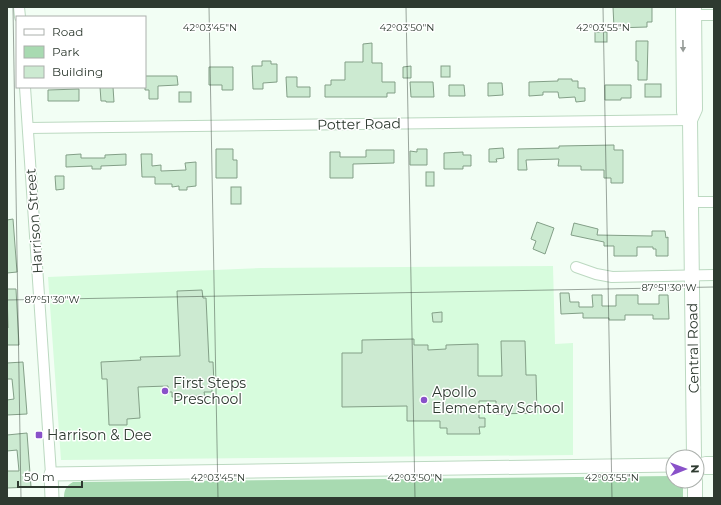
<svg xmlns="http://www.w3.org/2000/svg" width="721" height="505" viewBox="0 0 721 505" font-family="Montserrat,sans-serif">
<rect width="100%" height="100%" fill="#f2fef4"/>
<path fill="#d7fcdd" d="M553 266 555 344 573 343V455L61 460 48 277 261 268Z"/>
<path fill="#a8dab1" d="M673 476V481H683V498H64C64 490 66 486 73 482Z"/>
<g fill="#ccead1" stroke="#839f87">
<path d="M613 7H652V22H647V27L614 28Z"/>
<rect x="595" y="32" width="12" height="10"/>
<path d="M636 41H648L647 80H638V61H636Z"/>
<path d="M372 43V63H382V82H395V93H387V97H325V85H331V80H345V62H363V44Z"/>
<path d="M262 61H271V64H277V82L263 83V89H253L252 66H262Z"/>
<path d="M411 66V78H403V67Z"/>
<rect x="441" y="66" width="9" height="11"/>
<path d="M209 67H233V90H222V85H209Z"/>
<path d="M145 76H177L178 85 158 86V99H149V90H145Z"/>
<path d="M286 77H297V87H310V97H287Z"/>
<path d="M558 79H572V81H578V88H585V101L576 102 575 97 559 98 558 92H543V95L529 96V82L558 81Z"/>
<path d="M410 82H433L434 97H411Z"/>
<path d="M488 83H502L503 95 488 96Z"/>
<rect x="645" y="84" width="16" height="13"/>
<path d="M449 85H464L465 96H449Z"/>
<path d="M605 85H631V98H621V100H605Z"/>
<path d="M100 87H113L114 102H106V101H101Z"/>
<path d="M79 89V101H48V90Z"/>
<rect x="179" y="92" width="12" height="10"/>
<path d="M614 145V150H623V183H611V178H604V170H581V166H558L559 159 526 160 527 170H518V149L559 148V146Z"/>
<path d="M503 148 504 158 496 159 497 162H489V149Z"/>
<path d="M216 149H233V160H237V178H216Z"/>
<path d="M417 149H427V165H410V151L417 152Z"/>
<path d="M366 150H394V163L353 164V178H330V152H340V157H366Z"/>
<path d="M463 152V155H471V166H463V169H444V153Z"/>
<path d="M81 154V158H105V155L126 154V165L101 166V169H92V166L66 167V155Z"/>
<path d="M141 154H152V166L161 165V171L186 170 185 163 196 162V186L187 187V190H179V186L172 187V184H155V177H142Z"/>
<rect x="426" y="172" width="8" height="14"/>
<path d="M55 176H64V189L56 190Z"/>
<rect x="231" y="187" width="10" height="17"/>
<path d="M13 219 17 272 7 273V220Z"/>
<path d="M537 222 554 228 545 254 533 249 536 241 531 239Z"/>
<path d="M574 223 598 229 597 235 652 236V231H665L666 238 668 237V256H656V249H653V247H637V256H614V246H604V242L571 235Z"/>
<path d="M7 289H16L19 345H7V328H8Z"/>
<path d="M202 290 203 298H206L209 362H213L214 384H212V392H204L205 396 172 397V392H168V386L138 387 140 418 127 419V425H109L107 379H102L101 362 141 360 140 357 180 356 177 291Z"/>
<path d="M560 293H569L570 302H579V307H593L592 295H602V306H616V295H638V304H659V295H668L669 319H653V315H625V320H609V318H583V313L561 314Z"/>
<path d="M442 312V322H433L432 313Z"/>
<path d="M414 339V345H428V350L446 349V345L478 344V376H502L501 341H525L526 375H536L537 413 496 414V401H479V418H485V427H479L480 434H447V428H440V421H407V406L342 407V353H362V340Z"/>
<path d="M23 362 27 414 7 415V400L14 399 12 379H7V363Z"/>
<path d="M27 433 31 487 7 488V471H19L17 450 7 451V435Z"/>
</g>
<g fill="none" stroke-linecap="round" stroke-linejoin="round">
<defs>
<g id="minor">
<path d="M19 7 20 17"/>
<path d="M694 15H714"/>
<path d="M25 87 51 474"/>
<path d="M28 128 690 120"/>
<path d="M691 202H714"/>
<path d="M576 267 596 274 612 277 714 275"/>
<path d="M697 464 706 462H714"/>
<path d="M697 466 706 469H714"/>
</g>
<path id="tertiary" d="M52 498 51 474 673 465"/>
<g id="secondary">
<path d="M683 7 684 112 690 120"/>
<path d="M694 7 695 109 690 120 694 457"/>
<path d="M695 481V498"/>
</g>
</defs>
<use href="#minor" stroke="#bcd9c1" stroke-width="12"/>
<use href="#tertiary" stroke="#bcd9c1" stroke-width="15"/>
<use href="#secondary" stroke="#bcd9c1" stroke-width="16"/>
<use href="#minor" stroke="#fff" stroke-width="10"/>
<use href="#tertiary" stroke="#fff" stroke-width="13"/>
<use href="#secondary" stroke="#fff" stroke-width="14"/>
</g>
<defs><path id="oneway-solid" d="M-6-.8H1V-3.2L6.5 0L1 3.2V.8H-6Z"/></defs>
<use fill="#969c98" href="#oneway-solid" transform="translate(683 46) rotate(89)"/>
<path fill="none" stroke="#2e3a30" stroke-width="1" stroke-opacity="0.45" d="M13 7 21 498M209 7 218 498M406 7 415 498M603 7 612 498M7 300 714 287"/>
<g fill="#8951c9" stroke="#fff" stroke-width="1.5">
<circle cx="165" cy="391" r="4"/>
<circle cx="424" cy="400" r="4"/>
<rect x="35" y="431" width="8" height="8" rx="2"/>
</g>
<g text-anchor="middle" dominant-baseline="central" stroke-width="3" stroke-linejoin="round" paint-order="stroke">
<g font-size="14" fill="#2e3a30" stroke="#fff">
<text transform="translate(359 124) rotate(-1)">Potter Road</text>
<text transform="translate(34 221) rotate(-94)">Harrison Street</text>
<text transform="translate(693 348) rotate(-91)">Central Road</text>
</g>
<g font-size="14" fill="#2e3a30" stroke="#fff" text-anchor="start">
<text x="173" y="383">First Steps<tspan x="173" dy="16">Preschool</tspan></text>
<text x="432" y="392">Apollo<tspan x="432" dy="16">Elementary School</tspan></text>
<text x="47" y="435">Harrison &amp; Dee</text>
</g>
</g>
<g font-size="10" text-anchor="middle" fill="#2e3a30" stroke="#fff" stroke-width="3" stroke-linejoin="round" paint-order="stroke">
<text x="210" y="31">42°03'45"N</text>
<text x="407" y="31">42°03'50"N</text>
<text x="603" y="31">42°03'55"N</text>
<text x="669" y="291">87°51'30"W</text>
<text x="52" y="303">87°51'30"W</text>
<text x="218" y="481">42°03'45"N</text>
<text x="415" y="481">42°03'50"N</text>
<text x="612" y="481">42°03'55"N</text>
</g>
<rect width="721" height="505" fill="none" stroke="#2e3a30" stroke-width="16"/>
<rect x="16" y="16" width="130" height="72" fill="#ffffff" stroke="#abb0ac"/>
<rect x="24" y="29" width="20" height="6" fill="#ffffff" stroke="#abb0ac"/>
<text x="52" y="36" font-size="12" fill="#2e3a30">Road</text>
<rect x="24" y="46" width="20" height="12" fill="#a8dab1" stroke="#abb0ac"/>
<text x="52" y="56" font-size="12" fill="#2e3a30">Park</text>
<rect x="24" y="66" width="20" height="12" fill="#ccead1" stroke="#abb0ac"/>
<text x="52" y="76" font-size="12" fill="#2e3a30">Building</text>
<g transform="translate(685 469) rotate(89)"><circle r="19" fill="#ffffff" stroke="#abb0ac"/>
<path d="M0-3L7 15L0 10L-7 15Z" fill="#8951c9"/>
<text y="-6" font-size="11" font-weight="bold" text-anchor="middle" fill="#2e3a30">N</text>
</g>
<path d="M18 481v6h64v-6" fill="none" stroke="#2e3a30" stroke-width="2"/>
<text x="24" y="481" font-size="12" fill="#2e3a30" stroke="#ffffff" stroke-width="3" paint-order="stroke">50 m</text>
</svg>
